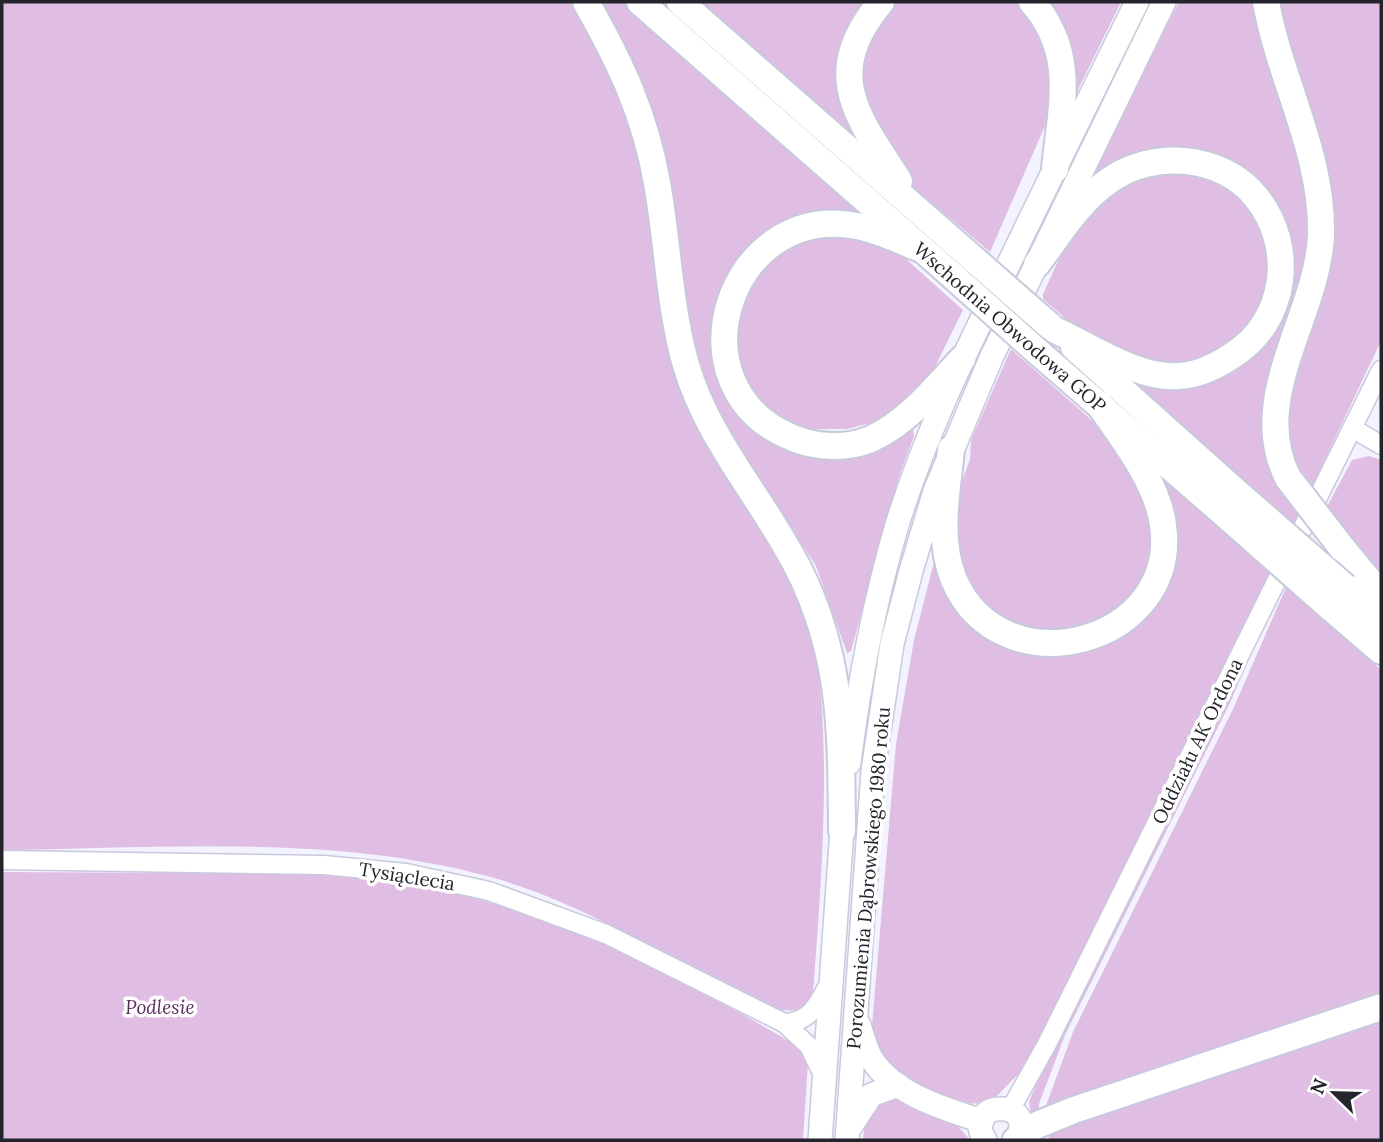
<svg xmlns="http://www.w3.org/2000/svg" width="1383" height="1142" viewBox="0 0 1383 1142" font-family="Lora,serif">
<rect width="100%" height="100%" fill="#f2f3ff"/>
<g fill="#e0bee3">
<path d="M2 2H575L619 89 640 158 660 291 814 633C832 751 822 874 813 993 806 1008 798 1012 781 1010 681 969 592 904 487 876 333 834 160 848 2 850Z"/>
<path d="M594 2H627L872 217 812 219 721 295 713 321 712 339 771 439 913 429 914 436 898 480 851 651 847 653 816 566 709 400Z"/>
<path d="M700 2H867L856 20 870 155Z"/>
<path d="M890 2H1023L1046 31 1055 103 990 252 911 185 886 153 859 77 862 54Z"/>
<path d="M1048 2H1121L1071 104C1072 66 1073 33 1048 2Z"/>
<path d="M1179 2H1258L1307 174 1311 243 1274 376 1299 514 1293 526 1118 370 1163 383 1251 354 1287 235 1185 148C1137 146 1118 161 1082 190Z"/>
<path d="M1273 2H1381V341L1310 491 1291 465 1286 426 1290 387 1322 276Z"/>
<path d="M1179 168 1239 191 1272 244 1265 311 1215 356 1162 367 1081 332 1043 299V294L1071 233 1083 217 1129 178Z"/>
<path d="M813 236H861L896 250 963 310 930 377 890 413 870 423 847 429H804L754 401 731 348 733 314 773 253Z"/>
<path d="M1011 349 1105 432 1143 485 1156 544 1136 594 1094 627 1027 632 991 613 958 564 956 498 970 459 971 440Z"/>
<path d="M1369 456 1381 460V580L1324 512 1352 460Z"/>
<path d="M1150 463 1273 573 1027 1065 995 1098 984 1104 965 1103 920 1086 886 1066 871 1037 896 744 914 640 934 562 938 552 946 574 1036 651 1156 599Z"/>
<path d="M1287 585 1381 670V998L1044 1111 1073 1032 1234 707Z"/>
<path d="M1269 614 1229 705 1065 1035 1039 1104V1118L1031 1116 1029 1101 1048 1058Z"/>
<path d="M2 872 323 874 440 888 542 918 593 938 737 1011 799 1047 808 1063 803 1140H2Z"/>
<path d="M1381 1014V1140H1048L1050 1132Z"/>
<path d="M895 1097 956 1124 970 1140H863C866 1113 866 1103 895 1097Z"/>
</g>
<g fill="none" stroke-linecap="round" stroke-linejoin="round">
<defs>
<g id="minor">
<path d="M1352 428 1381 445"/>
<path d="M2 860 324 865 406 873 489 891 606 934 784 1023 809 1046 824 1077"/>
<path d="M784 1023C811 1022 818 1004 830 982"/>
<path d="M1010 1110 1047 1044 1381 370"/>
</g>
<g id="major">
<path d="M849 763C859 683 874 603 897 525 923 441 961 361 1000 282 1045 188 1091 95 1137 2"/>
<path d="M859 1025C863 1037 866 1051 873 1061 896 1095 945 1109 982 1121"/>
<path d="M851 1126 871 1095 898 1085"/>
<path d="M820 1140 843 815"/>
<path d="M847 1140 873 771 892 644 911 571 935 491 992 356 1164 2"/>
<path d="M985 1140C960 1099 1041 1098 1016 1140"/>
</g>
<g id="highway">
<path d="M586 2C620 62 645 114 657 183 668 243 669 306 686 365 708 441 763 499 798 568 843 657 841 735 842 831"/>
<path d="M640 2 946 270"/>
<path d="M680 2 961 248"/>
<path d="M881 2C821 74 857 116 899 181"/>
<path d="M1032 2C1077 53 1061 107 1055 169"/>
<path d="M1266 2C1280 81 1323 153 1321 235 1318 315 1247 398 1288 478"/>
<path d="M921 249C900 241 879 230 857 226 728 201 668 388 793 438 817 448 847 449 871 439 908 422 935 388 962 359"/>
<path d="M1037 264C1059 235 1079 201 1110 180 1153 150 1221 154 1256 197 1296 246 1287 321 1233 355 1217 366 1199 375 1179 376 1138 379 1092 347 1055 330"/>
<path d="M1074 347 1235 491"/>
<path d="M1039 353 1220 510"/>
<path d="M951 449C947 492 937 539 954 580 1002 691 1180 644 1163 525 1157 481 1123 440 1099 404"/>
<path d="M1342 548 1381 595"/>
<path d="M1345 587 1381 619"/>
<path d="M1331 608 1381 651"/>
<path d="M1016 1140 1037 1125 1074 1110 1381 1007"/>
</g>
</defs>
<use href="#minor" stroke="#c7c9dc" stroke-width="21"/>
<use href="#major" stroke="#c7c9dc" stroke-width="26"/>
<use href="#highway" stroke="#c7c9dc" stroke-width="30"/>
<use href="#minor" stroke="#fff" stroke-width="18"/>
<use href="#major" stroke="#fff" stroke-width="23"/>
<use href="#highway" stroke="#fff" stroke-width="26"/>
<defs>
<g id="highway-bridge">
<path d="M961 248 1050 326"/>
<path d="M946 270 1039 353"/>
<path d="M1288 478 1342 548"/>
<path d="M1235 491 1345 587"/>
<path d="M1220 510 1331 608"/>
</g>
</defs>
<use href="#highway-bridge" stroke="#c7c9dc" stroke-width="30" stroke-linecap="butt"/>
<use href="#highway-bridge" stroke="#fff" stroke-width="26"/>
</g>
<g text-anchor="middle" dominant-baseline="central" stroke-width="7" stroke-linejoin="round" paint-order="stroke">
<g font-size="19" fill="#24252c" stroke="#fff">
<text transform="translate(1010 327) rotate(41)">Wschodnia Obwodowa GOP</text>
<text transform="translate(1197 741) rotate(-64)">Oddziału AK Ordona</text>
<text transform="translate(407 876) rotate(9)">Tysiąclecia</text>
<text transform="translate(868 878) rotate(-85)">Porozumienia Dąbrowskiego 1980 roku</text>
</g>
<g font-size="19" font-style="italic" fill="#5b2c60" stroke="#fff">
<text x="160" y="1007">Podlesie</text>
</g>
</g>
<rect width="1383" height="1142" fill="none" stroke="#24252c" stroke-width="7"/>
<g transform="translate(1334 1093) rotate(293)" stroke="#ffffff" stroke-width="5" paint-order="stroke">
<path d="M0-5L12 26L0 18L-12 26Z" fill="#24252c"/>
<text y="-10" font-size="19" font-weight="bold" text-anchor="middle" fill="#24252c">N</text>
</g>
</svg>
